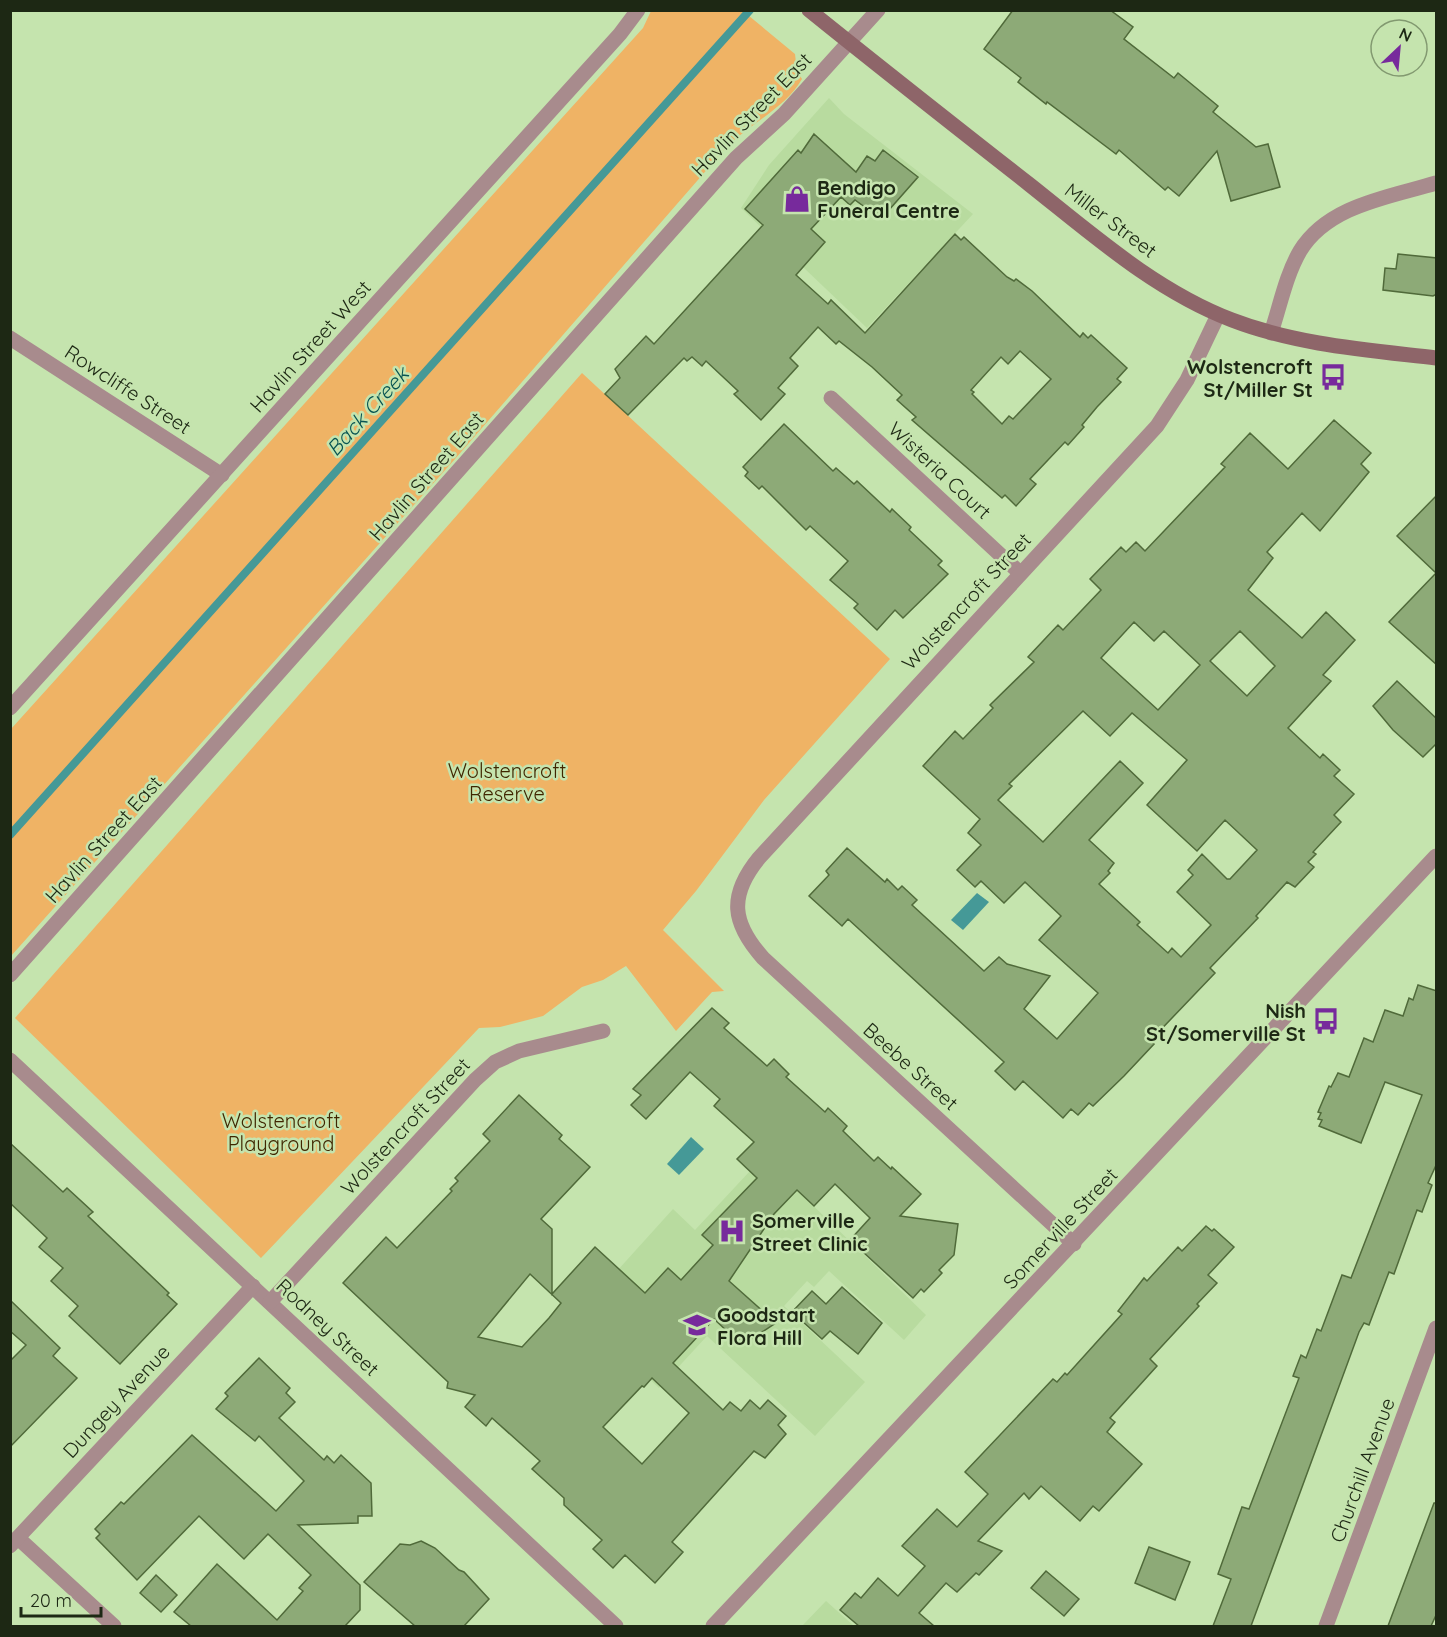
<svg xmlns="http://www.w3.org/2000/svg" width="1447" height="1637" viewBox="0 0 1447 1637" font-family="Quicksand,sans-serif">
<rect width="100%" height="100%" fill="#c5e4ae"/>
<g fill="#b8db9f">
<path d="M829 98 844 114 973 214 867 328 741 208 769 165Z"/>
<path d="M763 1157 926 1315 904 1340 829 1271 814 1287 807 1281 784 1306 865 1382 815 1436 707 1336 659 1388 579 1313 673 1209 695 1230Z"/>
<path d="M826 1601 854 1626H802Z"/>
</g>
<g fill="#efb365">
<path d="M651 11H743L795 54 797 71 802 79C784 110 748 124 724 150L455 459 11 956V729L643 28Z"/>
<path d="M582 373 890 659 764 800 696 891 663 930 724 991 712 992 676 1031 626 966 603 980 582 987 543 1016 500 1027 479 1028 261 1258 15 1018Z"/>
</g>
<g fill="#459997">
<path d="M977 893 989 902 963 930 951 920Z"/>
<path d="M691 1137 704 1149 679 1175 667 1164Z"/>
</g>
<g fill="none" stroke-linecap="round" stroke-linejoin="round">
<path stroke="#459997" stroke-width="8" d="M10 835 750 10"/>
</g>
<g fill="#8daa77" stroke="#506a3a" stroke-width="1.5" fill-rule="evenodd">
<path d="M1013 10H1110L1133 27 1124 39 1174 78 1178 73 1218 106 1213 112 1256 147 1268 144 1280 187 1231 201 1217 151 1179 196 1168 187 1165 190 1119 150 1116 154 1047 102 1046 104 1018 82 1021 78 984 49Z"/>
<path d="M814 134 856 172 867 156 875 161 883 150 918 177 881 219 855 200 850 205 841 197 811 229 825 242 796 275 828 304 831 300 865 333 955 234 961 240 964 237 1007 277 1014 281 1016 279 1032 291 1080 337 1083 333 1088 338 1091 335 1127 368 1117 379 1121 382 1097 407 1082 425 1084 427 1068 445 1065 442 1030 479 1036 484 1016 506 1005 495 1002 498 912 420 916 417 897 400 902 395 872 367 839 341 836 344 818 327 790 358 798 366 778 388 785 394 761 420 734 394 738 391 706 361 702 366 692 357 687 361 684 358 628 415 605 394 620 378 615 369 646 336 654 344 763 225 745 209 798 150 801 153ZM1020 351 1051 379 1013 419 1009 416 1002 424 972 394 974 392 971 390 1001 357 1008 364Z"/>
<path d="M1398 254 1437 258V294L1433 296 1383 290 1385 268 1396 269Z"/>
<path d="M1334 420 1371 453 1361 464 1369 472 1320 531 1302 513 1267 552 1273 558 1248 590 1302 638 1326 612 1355 640 1323 675 1331 681 1288 728 1320 758 1323 754 1340 770 1334 776 1354 794 1334 815 1341 822 1313 852 1316 854 1308 862 1314 867 1295 887 1287 882 1256 916 1258 918 1210 968 1215 973 1150 1041 1154 1044 1124 1076 1093 1106 1089 1103 1078 1115 1071 1109 1063 1118 1023 1081 1015 1090 995 1071 1004 1062 848 919 842 926 809 896 829 875 826 871 847 848 885 882 887 879 898 890 902 886 917 900 912 905 984 971 999 957 1007 964 1050 976 1024 1009 1057 1039 1098 993 1039 940 1061 916 1025 882 1004 903 981 881 975 887 957 870 981 845 968 833 980 819 923 766 955 731 963 739 993 708 990 705 1034 662 1028 657 1058 625 1063 630 1101 590 1090 579 1121 547 1126 552 1136 542 1145 551 1225 467 1221 464 1250 433 1288 469ZM1134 622 1154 641 1164 631 1200 665 1158 710 1101 658ZM1240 631 1275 666 1247 696 1210 661ZM1083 711 1110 736 1132 713 1187 760 1147 805 1197 851 1225 820 1257 850 1230 879H1227L1202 854 1188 870 1193 875 1177 892 1211 925 1181 957 1172 948 1168 953 1137 925 1140 922 1099 884 1110 873 1108 871 1114 863 1089 840 1143 783 1120 761 1043 842 998 800 1012 786 1009 784Z"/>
<path d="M784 424 833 471 836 468 854 484 857 481 890 512 892 509 911 527 909 530 942 561 938 565 948 574 903 618 895 610 877 630 854 608 858 604 830 580 848 561 810 526 806 530 762 486 759 489 745 476 748 472 743 467Z"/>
<path d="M1437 495V665L1389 622 1436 573 1397 536Z"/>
<path d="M1397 681 1437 719V743L1423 757 1393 730 1373 706Z"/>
<path d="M1418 985 1437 991V1163L1428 1183 1432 1185 1422 1212 1417 1210 1394 1274 1389 1272 1369 1325 1364 1323 1359 1332 1251 1626H1213L1231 1579 1218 1574 1242 1507 1249 1509 1299 1378 1293 1376 1301 1355 1306 1358 1317 1329 1321 1331 1342 1275 1351 1278 1422 1095 1385 1082 1361 1143 1319 1126 1322 1120 1318 1119 1321 1113 1318 1112 1329 1086 1331 1087 1338 1073 1349 1077 1364 1038 1373 1042 1385 1010 1403 1016 1409 998 1413 1000Z"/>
<path d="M712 1008 729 1023 724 1028 767 1066 774 1059 789 1074 786 1077 825 1112 828 1108 847 1126 843 1131 874 1161 878 1157 891 1169 892 1167 921 1194 900 1216 958 1224 954 1255 939 1270 942 1273 924 1292 921 1289 913 1298 850 1240 870 1218 835 1184 814 1206 797 1190 774 1214 729 1281 776 1323 742 1345 714 1319 673 1363 723 1410 730 1402 741 1411 750 1400 760 1409 768 1400 786 1416 778 1425 786 1434 765 1458 754 1451 672 1542 683 1552 655 1583 625 1555 613 1568 593 1549 602 1540 564 1505V1498L532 1469 540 1461 492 1418 486 1426 465 1407 475 1395 447 1388 448 1382 343 1283 386 1237 397 1248 452 1191 450 1189 458 1181 455 1178 490 1141 483 1134 519 1095 562 1135 559 1139 590 1167 541 1219 552 1229V1294L595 1247 645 1293 668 1268 681 1280 713 1245 702 1235 757 1178 737 1159 754 1142 714 1106 720 1099 690 1072 646 1119 631 1105 641 1095 633 1089ZM530 1274 561 1303 549 1318 522 1347 478 1337ZM652 1378 689 1413 642 1464 603 1427 642 1386 644 1387Z"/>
<path d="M10 1143 63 1192 67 1188 93 1212 88 1216 169 1293 167 1295 177 1304 120 1364 69 1316 78 1306 51 1281 63 1268 39 1247 47 1238 10 1203Z"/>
<path d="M1206 1226 1212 1231 1214 1229 1234 1247 1208 1275 1217 1283 1197 1304 1199 1306 1150 1359 1157 1366 1110 1418 1115 1422 1107 1432 1142 1464 1099 1511 1093 1506 1080 1521 1041 1486 1029 1499 1024 1493 978 1541 1002 1551 979 1575 976 1573 957 1592 946 1583 919 1613 934 1626H859L840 1610 855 1593 861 1598 878 1578 898 1596 925 1566 902 1546 937 1509 957 1527 988 1494 965 1472 1053 1379 1057 1382 1065 1373 1067 1375 1122 1314 1118 1311 1144 1278 1147 1281 1178 1247 1182 1251Z"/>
<path d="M842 1287 882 1323 858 1354 830 1331 822 1339 792 1312 812 1291 826 1304Z"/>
<path d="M10 1300 60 1348 53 1356 77 1378 10 1447V1361L26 1345 10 1331Z"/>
<path d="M259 1358 290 1388 286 1393 295 1402 279 1418 324 1460 327 1456 334 1463 341 1455 371 1483 372 1516H358V1523L298 1525 360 1585V1610L345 1626H191L174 1612 217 1564 277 1620 303 1591 299 1588 311 1575 268 1534 244 1559 199 1516 137 1580 96 1538 100 1534 95 1529 121 1502 124 1504 192 1435 276 1511 304 1481 259 1436 255 1441 216 1409 228 1396 225 1393Z"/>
<path d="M1434 1503H1437V1613L1431 1626H1388Z"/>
<path d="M421 1541 435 1548 459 1570 464 1572 489 1599 464 1626H415L364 1582 400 1544 410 1545Z"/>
<path d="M1149 1547 1190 1562 1175 1600 1135 1583Z"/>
<path d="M1046 1571 1079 1599 1064 1616 1031 1588Z"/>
<path d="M156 1575 177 1595 161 1612 140 1593Z"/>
</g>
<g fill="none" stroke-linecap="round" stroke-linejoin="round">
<g stroke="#a88b8d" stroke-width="15">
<path d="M1271 333C1280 306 1286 275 1300 251 1328 205 1390 197 1436 183"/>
<path d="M10 338 222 475"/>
<path d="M831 398 1020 573"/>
<path d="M10 708 620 34 638 10"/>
<path d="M10 975 736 158 784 114 878 10"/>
<path d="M10 1060 616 1626"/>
<path d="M1074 1244 763 958C732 923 728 896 759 858L1157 426 1187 380 1218 315"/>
<path d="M270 1302 475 1080 495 1062 519 1051 603 1031"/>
<path d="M18 1538 114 1626"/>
<path d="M10 1546 253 1286"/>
<path d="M1326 1626 1436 1328"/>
</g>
<path stroke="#a88b8d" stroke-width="15" d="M713 1626 1436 856"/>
<path stroke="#8e6569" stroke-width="15" d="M809 10C882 69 956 127 1030 185 1093 235 1156 291 1232 320 1297 345 1368 350 1436 358"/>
</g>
<defs>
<symbol id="shop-bare" viewBox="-9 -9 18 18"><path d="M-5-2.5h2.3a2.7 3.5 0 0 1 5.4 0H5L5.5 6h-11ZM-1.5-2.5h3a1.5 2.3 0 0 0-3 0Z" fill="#772a9c" stroke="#c5e4ae" stroke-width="2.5" paint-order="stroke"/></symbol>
<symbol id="bus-bare" viewBox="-9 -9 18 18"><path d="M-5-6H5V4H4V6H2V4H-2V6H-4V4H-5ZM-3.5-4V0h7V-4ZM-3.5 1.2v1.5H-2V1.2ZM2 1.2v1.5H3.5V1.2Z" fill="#772a9c" stroke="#c5e4ae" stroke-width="2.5" paint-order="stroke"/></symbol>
<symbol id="hospital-bare" viewBox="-9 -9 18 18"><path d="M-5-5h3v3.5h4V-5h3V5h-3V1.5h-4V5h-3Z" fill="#772a9c" stroke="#c5e4ae" stroke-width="2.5" paint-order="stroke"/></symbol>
<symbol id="school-bare" viewBox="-9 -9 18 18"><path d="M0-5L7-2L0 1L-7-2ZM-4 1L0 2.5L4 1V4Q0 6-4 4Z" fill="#772a9c" stroke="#c5e4ae" stroke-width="2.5" paint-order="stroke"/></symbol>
</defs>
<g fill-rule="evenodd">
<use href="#shop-bare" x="778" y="180" width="38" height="38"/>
<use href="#bus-bare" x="1314" y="358" width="38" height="38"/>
<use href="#bus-bare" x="1307" y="1002" width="38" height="38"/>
<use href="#hospital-bare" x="713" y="1212" width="38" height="38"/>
<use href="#school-bare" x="678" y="1306" width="38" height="38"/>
</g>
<g text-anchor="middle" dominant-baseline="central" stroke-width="5" stroke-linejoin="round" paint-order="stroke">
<g font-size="20" fill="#1d2814" stroke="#c5e4ae">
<text transform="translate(751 114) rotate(-46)">Havlin Street East</text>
<text transform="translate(1111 220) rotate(37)">Miller Street</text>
<text transform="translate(310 346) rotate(-48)">Havlin Street West</text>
<text transform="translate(128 389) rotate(33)">Rowcliffe Street</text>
<text transform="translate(940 470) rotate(43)">Wisteria Court</text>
<text transform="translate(426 476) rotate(-49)">Havlin Street East</text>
<text transform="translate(966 601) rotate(-47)">Wolstencroft Street</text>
<text transform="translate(103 839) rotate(-48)">Havlin Street East</text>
<text transform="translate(911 1066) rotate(42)">Beebe Street</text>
<text transform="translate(405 1126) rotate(-47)">Wolstencroft Street</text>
<text transform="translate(1060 1228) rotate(-47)">Somerville Street</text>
<text transform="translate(328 1327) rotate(43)">Rodney Street</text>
<text transform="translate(116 1401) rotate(-47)">Dungey Avenue</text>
<text transform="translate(1362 1470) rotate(-70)">Churchill Avenue</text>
</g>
<g font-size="20" font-weight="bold" fill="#1d2814" stroke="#c5e4ae" text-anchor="start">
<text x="817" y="187">Bendigo<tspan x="817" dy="23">Funeral Centre</tspan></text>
<text x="1313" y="366" text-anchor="end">Wolstencroft<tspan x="1313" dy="23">St/Miller St</tspan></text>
<text x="1306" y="1010" text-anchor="end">Nish<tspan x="1306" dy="23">St/Somerville St</tspan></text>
<text x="752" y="1220">Somerville<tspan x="752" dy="23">Street Clinic</tspan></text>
<text x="717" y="1314">Goodstart<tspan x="717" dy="23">Flora Hill</tspan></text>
</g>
<g font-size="20" fill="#402600" stroke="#c5e4ae">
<text x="507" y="770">Wolstencroft<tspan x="507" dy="23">Reserve</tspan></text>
<text x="281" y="1120">Wolstencroft<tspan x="281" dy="23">Playground</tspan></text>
</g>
<g font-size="21" font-style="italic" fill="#085452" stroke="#c5e4ae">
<text transform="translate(367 411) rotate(-48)">Back Creek</text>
</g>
</g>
<rect width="1447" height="1637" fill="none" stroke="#1d2814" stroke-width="24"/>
<g transform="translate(1399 48) rotate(26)"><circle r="28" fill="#c5e4ae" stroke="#829970" stroke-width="1.5"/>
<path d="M0-4.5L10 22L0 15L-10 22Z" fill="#772a9c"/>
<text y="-9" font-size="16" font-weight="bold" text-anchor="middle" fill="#1d2814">N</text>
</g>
<path d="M21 1607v9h80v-9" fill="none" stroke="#1d2814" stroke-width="3"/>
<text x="30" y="1607" font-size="18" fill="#1d2814" stroke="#c5e4ae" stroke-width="4.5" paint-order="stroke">20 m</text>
</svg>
